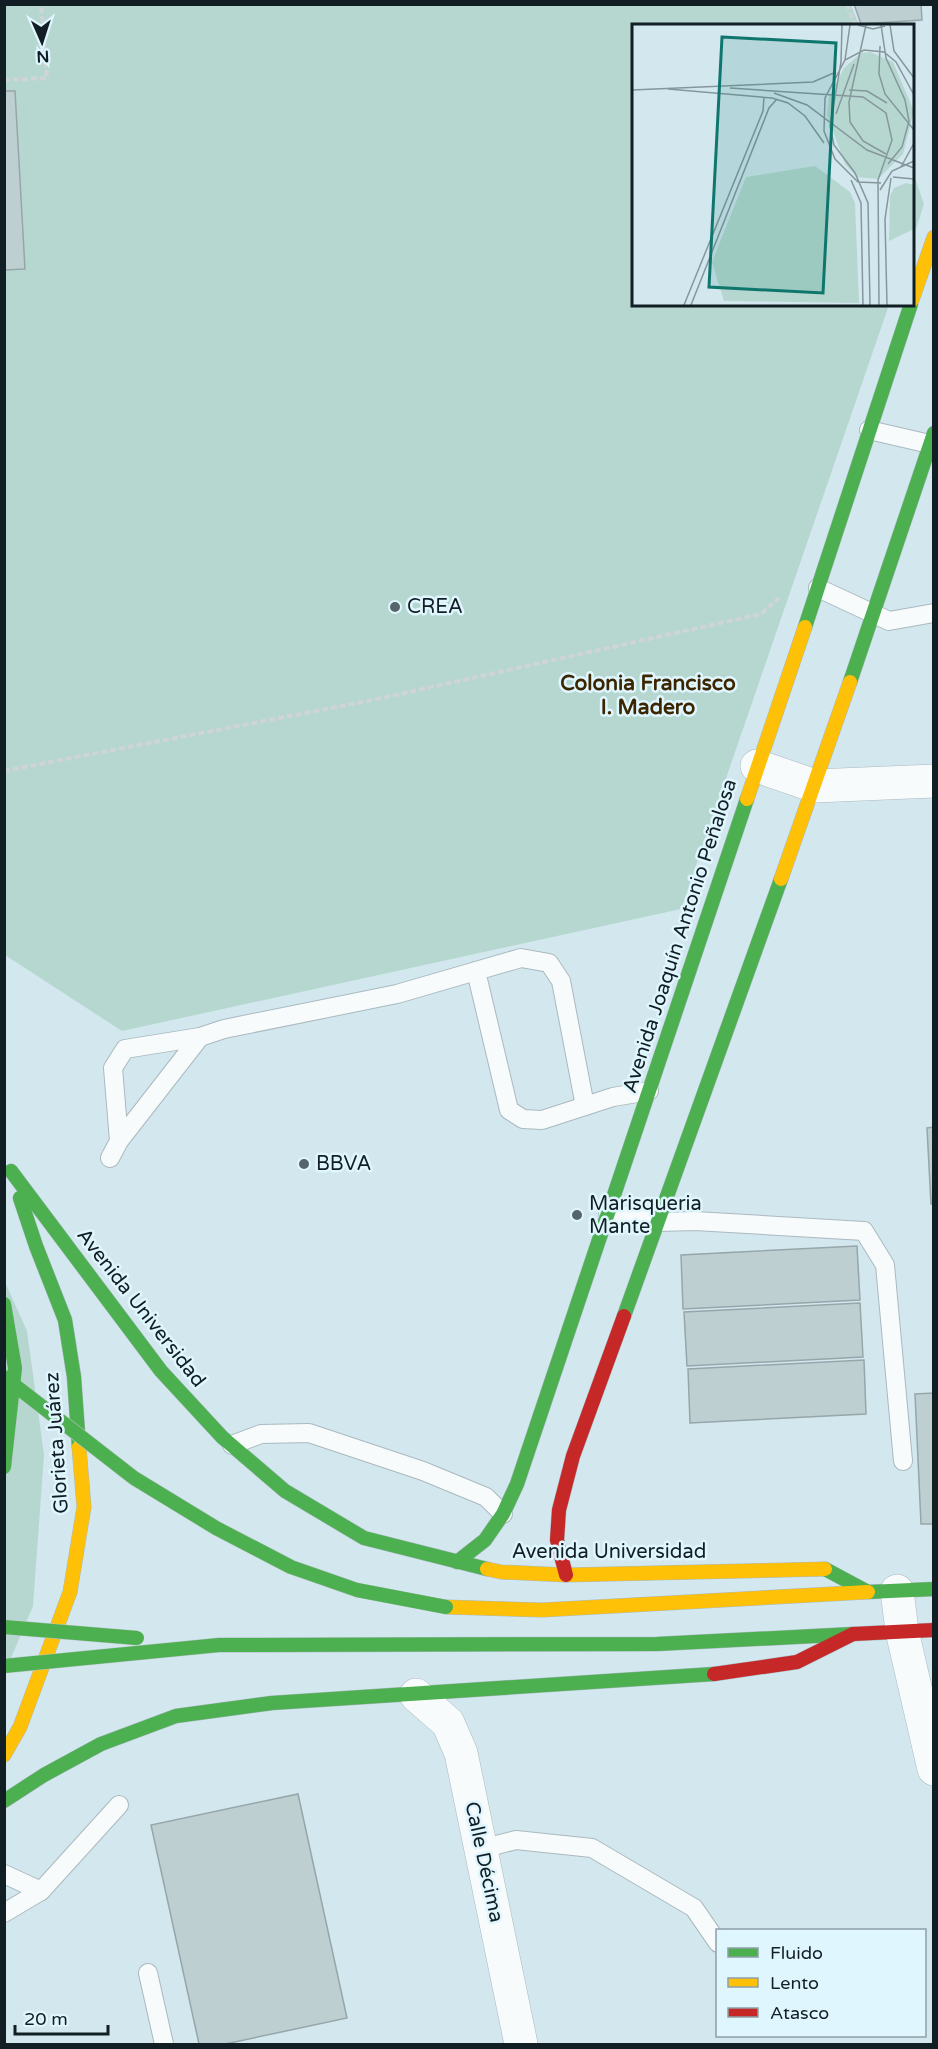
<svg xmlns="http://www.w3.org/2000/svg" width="938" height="2049" viewBox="0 0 938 2049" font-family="'Varela Round',sans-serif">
<rect width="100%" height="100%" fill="#d3e7ee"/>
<g fill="#b6d7cf">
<path d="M4 5H851L859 25 634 26V304L889 305 681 909 122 1031 5 955Z"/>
<path d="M913 172 924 204 913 238Z"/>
<path d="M4 1280 27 1331 44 1455 33 1606 5 1672Z"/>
</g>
<g fill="#becfd1" stroke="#96a6a9" stroke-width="1.5">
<path d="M854 4H921L922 20 861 24Z"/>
<path d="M4 91H15L25 269 4 270Z"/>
<path d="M934 1127V1204H931L927 1128Z"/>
<path d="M857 1246 860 1300 683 1309 681 1255Z"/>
<path d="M860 1303 863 1357 687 1366 684 1312Z"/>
<path d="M864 1360 866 1414 690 1423 688 1369Z"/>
<path d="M934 1393V1524H921L915 1394Z"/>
<path d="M298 1794 347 2018 225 2044H199L151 1825Z"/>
</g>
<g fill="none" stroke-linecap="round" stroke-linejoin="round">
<defs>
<g id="lane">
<path d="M869 430 934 445"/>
<path d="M818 588 889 621 934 613"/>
<path d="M476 971 509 1110 523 1119 542 1120 613 1097 649 1091"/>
<path d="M119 1141 200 1037"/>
<path d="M110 1158 119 1141 113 1068 125 1049 200 1037 224 1029 397 994 521 958 549 963 561 981 585 1106"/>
<path d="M608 1212 658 1222 695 1221 864 1231 885 1265 903 1461"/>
<path d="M232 1445 261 1434 309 1433 423 1471 486 1497 503 1514"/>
<path d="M481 1849 516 1840 592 1848 694 1908 718 1943"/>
<path d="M4 1874 41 1891 119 1805"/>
<path d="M4 1913 41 1891"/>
<path d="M148 1973 164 2044"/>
</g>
<g id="street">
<path d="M757 766 815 786 934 781"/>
<path d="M897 1591 902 1631 934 1769"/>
<path d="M416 1695 448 1723 461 1753 521 2044"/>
</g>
<g id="fast">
<path d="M805 627 911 304"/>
<path d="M850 682 934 433"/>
<path d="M11 1171 161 1371 222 1437 285 1491 364 1538 487 1569"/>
<path d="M20 1198 36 1246 65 1320 74 1377 79 1447"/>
<path d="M624 1316 781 879"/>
<path d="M457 1562 485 1540 503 1514 517 1484 747 799"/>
<path d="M825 1569 868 1592 934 1589"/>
<path d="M219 1645 657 1644 853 1634"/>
<path d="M4 1801 44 1775 101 1744 176 1716 272 1703 714 1674"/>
</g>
<g id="slow">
<path d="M912 300 934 237"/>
<path d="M747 799 805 627"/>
<path d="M781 879 850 682"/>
<path d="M487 1569 501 1572 566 1575 825 1569"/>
<path d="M446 1607 542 1610 868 1592"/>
<path d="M4 1755 20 1727 70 1592 84 1507 79 1447"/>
</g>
<g id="jam">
<path d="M566 1575 557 1540 559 1510 573 1456 624 1316"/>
<path d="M714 1674 797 1662 853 1634 934 1630"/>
</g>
</defs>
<use href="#lane" stroke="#aab9bf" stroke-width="20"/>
<use href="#street" stroke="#aab9bf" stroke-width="34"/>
<use href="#fast" stroke="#aab9bf" stroke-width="15"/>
<use href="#slow" stroke="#aab9bf" stroke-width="15"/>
<use href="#jam" stroke="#aab9bf" stroke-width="15"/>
<g stroke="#cfd4d6" stroke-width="4" stroke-dasharray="6 3" stroke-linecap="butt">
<path d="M847 4 855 26"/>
<path d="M4 80 47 78 41 4"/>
<path d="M912 196 915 203 912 208"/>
<path d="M4 771 378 699 761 614 779 598"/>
</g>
<use href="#lane" stroke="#f8fbfc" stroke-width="18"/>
<use href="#street" stroke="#f8fbfc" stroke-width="33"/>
<use href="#fast" stroke="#4caf50" stroke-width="14"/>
<use href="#slow" stroke="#ffc107" stroke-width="14"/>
<use href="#jam" stroke="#c62828" stroke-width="14"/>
<defs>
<g id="fast-bridge">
<path d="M4 1304 15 1368 4 1467"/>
<path d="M4 1377 134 1478 216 1528 291 1567 357 1590 446 1607"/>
<path d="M4 1627 137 1638"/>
<path d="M4 1666 219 1645"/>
</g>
</defs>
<use href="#fast-bridge" stroke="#bbc5c9" stroke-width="15" stroke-linecap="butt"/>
<use href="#fast-bridge" stroke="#4caf50" stroke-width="14"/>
</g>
<g fill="#55656b" stroke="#e0f6ff" stroke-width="2">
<circle cx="395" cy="607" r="6"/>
<circle cx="304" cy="1164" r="6"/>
<circle cx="577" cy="1215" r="6"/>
</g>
<g text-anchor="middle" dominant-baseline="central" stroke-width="5" stroke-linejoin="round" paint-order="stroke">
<g font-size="20" fill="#111f24" stroke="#e0f6ff" text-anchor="start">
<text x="407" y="607">CREA</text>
<text x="316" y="1164">BBVA</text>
<text x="589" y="1204">Marisqueria<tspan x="589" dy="23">Mante</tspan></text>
</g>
<g font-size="20" fill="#111f24" stroke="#e0f6ff">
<text transform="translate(680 936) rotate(-72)">Avenida Joaquín Antonio Peñalosa</text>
<text transform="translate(141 1308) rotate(52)">Avenida Universidad</text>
<text transform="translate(57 1443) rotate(-94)">Glorieta Juárez</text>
<text x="609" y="1552">Avenida Universidad</text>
<text transform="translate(484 1862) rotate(78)">Calle Décima</text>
</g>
<g font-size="21" font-weight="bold" fill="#3b2600" stroke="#e0f6ff">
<text x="648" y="683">Colonia Francisco<tspan x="648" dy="24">I. Madero</tspan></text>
</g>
</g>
<g transform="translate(632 24)">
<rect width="282" height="282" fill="#d3e7ee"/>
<path d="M238 28 261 38 282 87 271 130 246 155 225 153 213 140 195 91 197 73 212 44 229 29ZM183 142 218 168 223 179 227 279 92 277 80 238 114 153ZM274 159 282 161V205L257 217 258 172 262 164Z" fill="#b6d7cf"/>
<path fill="none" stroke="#85979d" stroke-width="1.5" d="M210 1 209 38 198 102 202 121 223 149 236 179 238 281M226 1 241 5 253 2M234 1 217 78 218 98 231 117 254 130M249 1 254 34 273 76 277 97 270 123 256 140M258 1 262 27 282 54M248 22 247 50 253 70 282 106M213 36 218 1M98 64 231 73 254 89 260 116 246 156 247 281M36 65 140 74 156 79 173 92 192 119M0 66 181 58 204 48M217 66 235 67 255 79M142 69 175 81 235 126 282 144M204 90 222 40M269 143 282 119M261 153 282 155M219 156 229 179 231 281M249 159 226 158 203 135 192 107 193 74 213 36 232 26 252 28 264 38 282 71M248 166 260 147 282 137M52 281 131 87 132 73M59 281 137 84 145 75M255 281 253 195 259 154"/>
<path fill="#0f766e" fill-opacity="0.15" stroke="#0f766e" stroke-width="3" d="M90 13 204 19 191 269 77 263Z"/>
<rect width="282" height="282" fill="none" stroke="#111f24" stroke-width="3"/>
</g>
<rect width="938" height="2049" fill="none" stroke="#111f24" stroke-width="12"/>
<rect x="716" y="1929" width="210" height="108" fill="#e0f6ff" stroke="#8da0a7" stroke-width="1.5"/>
<rect x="728" y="1948" width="30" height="9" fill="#4caf50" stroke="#8da0a7" stroke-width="1.5"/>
<text x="770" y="1959" font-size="18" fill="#111f24">Fluido</text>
<rect x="728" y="1978" width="30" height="9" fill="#ffc107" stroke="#8da0a7" stroke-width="1.5"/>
<text x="770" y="1989" font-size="18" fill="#111f24">Lento</text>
<rect x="728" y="2008" width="30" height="9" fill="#c62828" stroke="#8da0a7" stroke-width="1.5"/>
<text x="770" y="2019" font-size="18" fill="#111f24">Atasco</text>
<g transform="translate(42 42) rotate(177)" stroke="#e0f6ff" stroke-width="4.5" paint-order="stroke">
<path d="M0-4.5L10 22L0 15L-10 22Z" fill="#111f24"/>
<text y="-9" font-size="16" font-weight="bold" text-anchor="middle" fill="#111f24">N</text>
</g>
<path d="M15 2025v9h93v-9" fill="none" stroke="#111f24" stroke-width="3"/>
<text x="24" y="2025" font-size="18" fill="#111f24" stroke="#e0f6ff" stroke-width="4.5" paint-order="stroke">20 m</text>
</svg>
